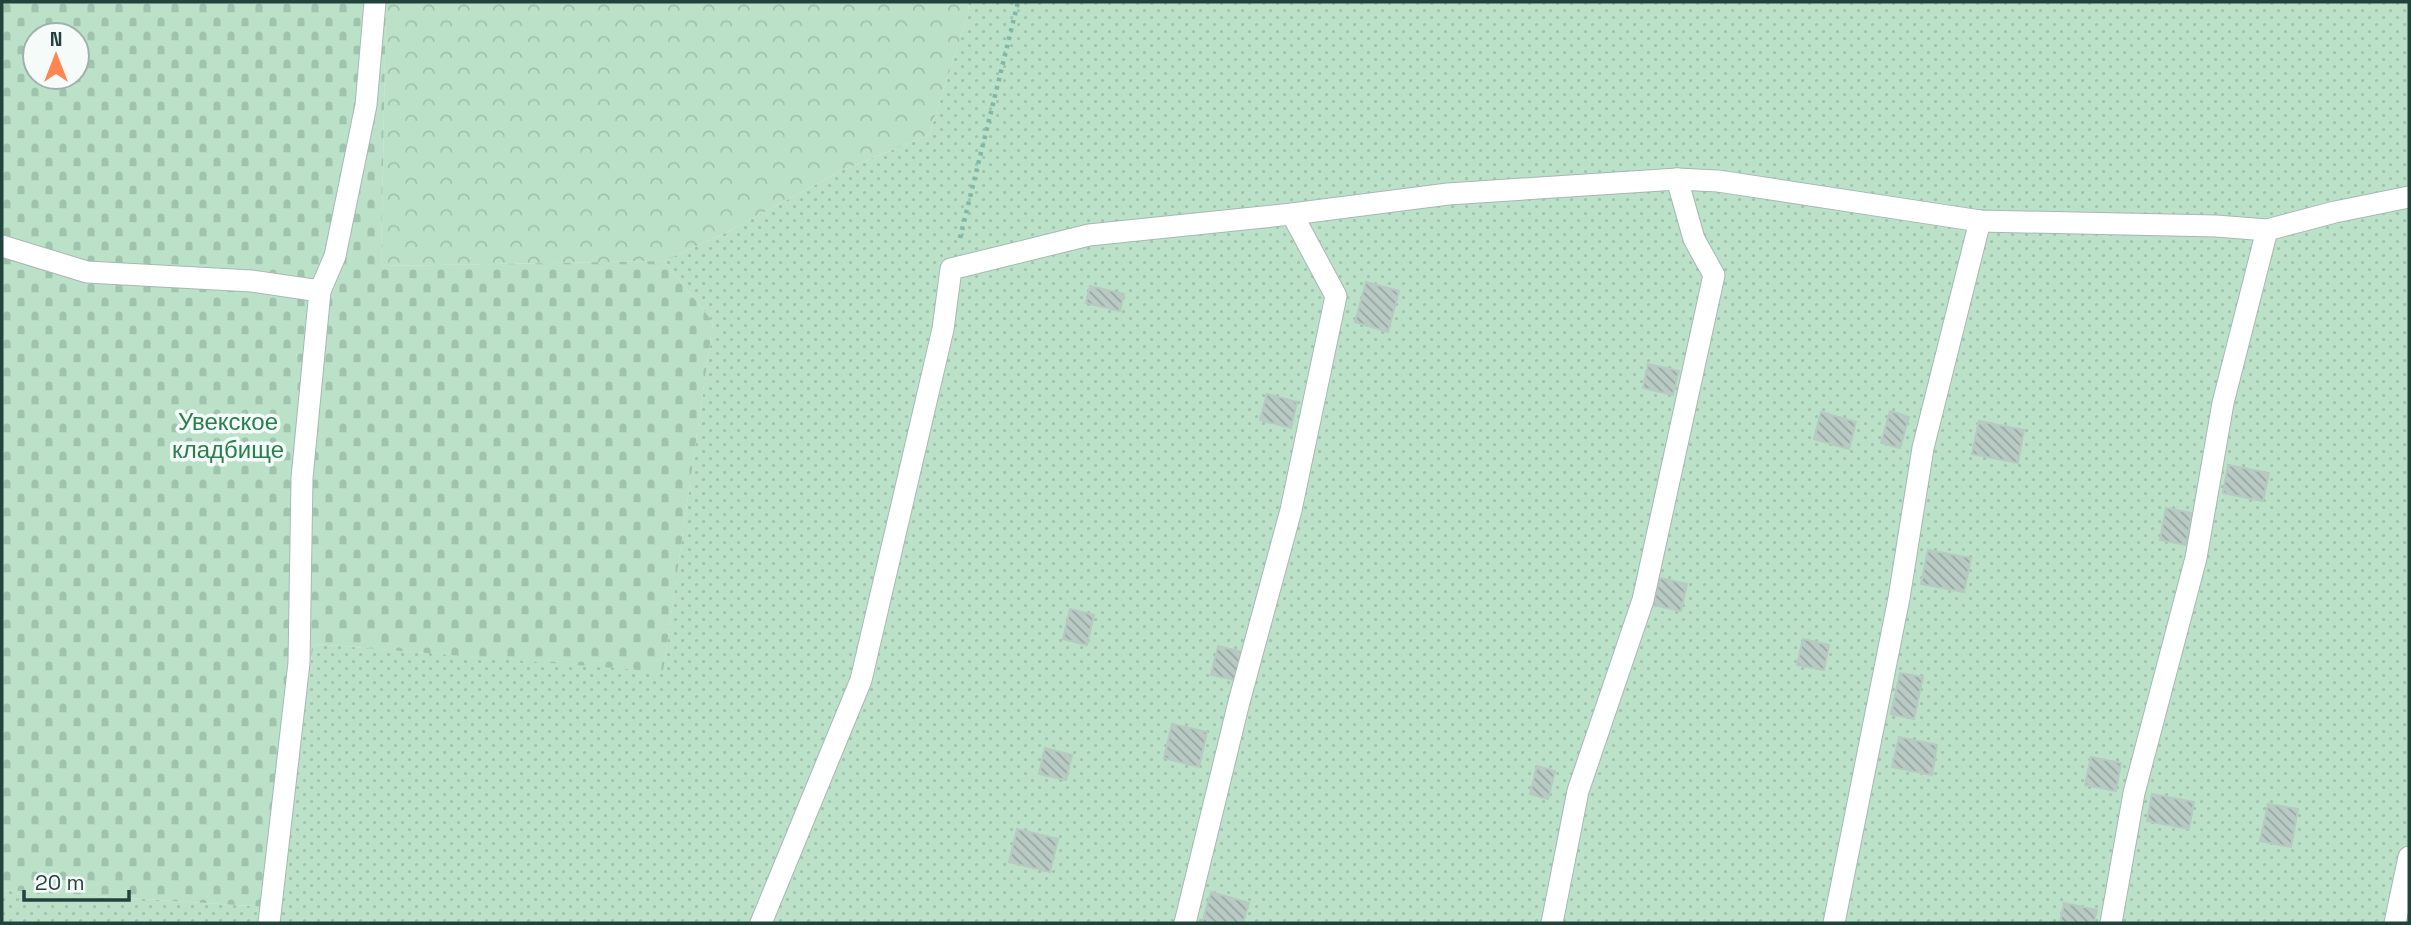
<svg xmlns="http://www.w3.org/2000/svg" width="2411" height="925" font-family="'Space Grotesk',sans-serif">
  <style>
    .grass { fill: url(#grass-dots) }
    .forest { fill: url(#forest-crowns) }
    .cemetery { fill: url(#cemetery-stones); fill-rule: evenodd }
    .building { fill: url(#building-back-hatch); stroke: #b6cac2; stroke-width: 2 }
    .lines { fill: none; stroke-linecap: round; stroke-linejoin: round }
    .minor-casing { stroke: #a6b8b3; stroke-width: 23 }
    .path { stroke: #81b6a8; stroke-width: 4.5; stroke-dasharray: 3.5 5; stroke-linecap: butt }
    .minor { stroke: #fff; stroke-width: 21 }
    .labels { text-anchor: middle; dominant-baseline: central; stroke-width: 7; stroke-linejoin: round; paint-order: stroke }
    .park-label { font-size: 24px; fill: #277f4d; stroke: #f5fbf8 }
  </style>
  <defs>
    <pattern id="grass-dots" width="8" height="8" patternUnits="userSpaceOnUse" patternTransform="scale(1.75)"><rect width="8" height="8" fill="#bbe2c8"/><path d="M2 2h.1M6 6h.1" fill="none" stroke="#a0c3ad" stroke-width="1.8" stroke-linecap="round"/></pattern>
    <pattern id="forest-crowns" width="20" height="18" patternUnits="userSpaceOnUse" patternTransform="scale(1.75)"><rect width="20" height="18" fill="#bbe2c8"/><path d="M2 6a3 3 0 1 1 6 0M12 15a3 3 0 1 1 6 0" fill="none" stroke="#a0c3ad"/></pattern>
    <pattern id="cemetery-stones" width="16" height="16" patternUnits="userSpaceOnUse" patternTransform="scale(1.75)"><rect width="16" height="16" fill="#bbe2c8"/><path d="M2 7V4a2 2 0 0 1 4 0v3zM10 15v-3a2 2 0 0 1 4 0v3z" fill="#a0c3ad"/></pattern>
    <pattern id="building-back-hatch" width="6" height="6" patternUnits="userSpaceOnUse" patternTransform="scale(1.75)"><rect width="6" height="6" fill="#b9cac4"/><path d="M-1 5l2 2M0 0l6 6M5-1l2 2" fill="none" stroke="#96a6a0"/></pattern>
  </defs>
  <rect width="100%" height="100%" fill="#e4efeb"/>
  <path class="grass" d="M968 2H2409V923H2V890L266 907 314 644 663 671 713 322 664 261 725 233 843 170 929 135 969 11Z"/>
  <path class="forest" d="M386 2H968L969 11 929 135 843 170 725 233 664 261 381 266Z"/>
  <path class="cemetery" d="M2 2H386L381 266 664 261 713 322 663 672 314 644 266 907 2 890ZM35 35H77V77H35Z"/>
  <g class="building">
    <path d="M1366 282 1399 291 1388 332 1355 322Z"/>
    <path d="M1090 286 1124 294 1120 311 1086 303Z"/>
    <path d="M1648 364 1679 371 1673 395 1643 388Z"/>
    <path d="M1267 394 1297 402 1291 428 1260 420Z"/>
    <path d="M1890 411 1909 417 1900 448 1881 443Z"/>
    <path d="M1821 412 1856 422 1849 449 1814 439Z"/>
    <path d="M1979 421 2024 430 2018 463 1972 454Z"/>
    <path d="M2228 465 2269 473 2263 501 2223 493Z"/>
    <path d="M2166 508 2192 513 2186 545 2160 540Z"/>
    <path d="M1928 550 1971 558 1964 592 1921 584Z"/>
    <path d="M1660 578 1687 584 1681 611 1653 605Z"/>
    <path d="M1070 609 1094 615 1087 645 1063 639Z"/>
    <path d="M1803 639 1829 645 1824 670 1797 665Z"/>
    <path d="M1218 646 1242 652 1235 680 1211 675Z"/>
    <path d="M1900 673 1923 677 1914 719 1891 714Z"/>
    <path d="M1172 724 1207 732 1199 767 1164 758Z"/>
    <path d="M1899 737 1937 745 1932 775 1892 767Z"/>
    <path d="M1045 748 1072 755 1066 780 1039 774Z"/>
    <path d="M2091 757 2121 763 2116 791 2085 785Z"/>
    <path d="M1537 766 1555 771 1548 799 1530 794Z"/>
    <path d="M2152 794 2194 802 2189 829 2147 821Z"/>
    <path d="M2268 804 2298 809 2291 847 2260 841Z"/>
    <path d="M1017 829 1058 839 1050 872 1009 862Z"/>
    <path d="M1211 892 1249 903 1243 923H1202Z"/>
    <path d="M2064 903 2097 910 2094 923H2060Z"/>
  </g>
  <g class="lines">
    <g class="minor-casing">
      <g id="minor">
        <path d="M2 246 87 272 252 281 320 291"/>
        <path d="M269 923 299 663 302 478 320 291 335 256 366 105 375 2"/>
        <path d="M761 923 861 680 943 329 951 269 1089 235 1292 214 1448 194 1677 179 1718 181 1980 221 2216 226 2267 230 2335 212 2409 197"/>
        <path d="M1185 923 1239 702 1291 510 1336 296 1292 214"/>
        <path d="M1552 923 1578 791 1643 600 1714 275 1694 239 1677 179"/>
        <path d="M1834 923 1899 598 1923 448 1980 221"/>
        <path d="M2111 923 2134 793 2196 558 2223 403 2267 230"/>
        <path d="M2395 923 2409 857"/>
      </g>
    </g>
    <path class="path" d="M960 238 1018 2"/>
    <use href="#minor" class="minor"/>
  </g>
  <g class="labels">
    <g class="park-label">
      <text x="228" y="421">Увекское<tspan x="228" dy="28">кладбище</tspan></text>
    </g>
  </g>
  <rect width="2411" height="925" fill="none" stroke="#21433c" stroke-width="7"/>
  <g transform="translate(56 56)"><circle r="33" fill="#f5fbf8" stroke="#a0b1ad" stroke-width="2"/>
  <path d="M0-5L12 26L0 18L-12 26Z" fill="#ff8652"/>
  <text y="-10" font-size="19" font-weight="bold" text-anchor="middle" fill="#21433c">N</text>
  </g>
  <path d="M24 890v10h105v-10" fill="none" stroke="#21433c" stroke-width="3.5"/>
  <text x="35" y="890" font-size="21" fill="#21433c" stroke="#f5fbf8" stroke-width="5" paint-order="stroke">20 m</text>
</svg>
